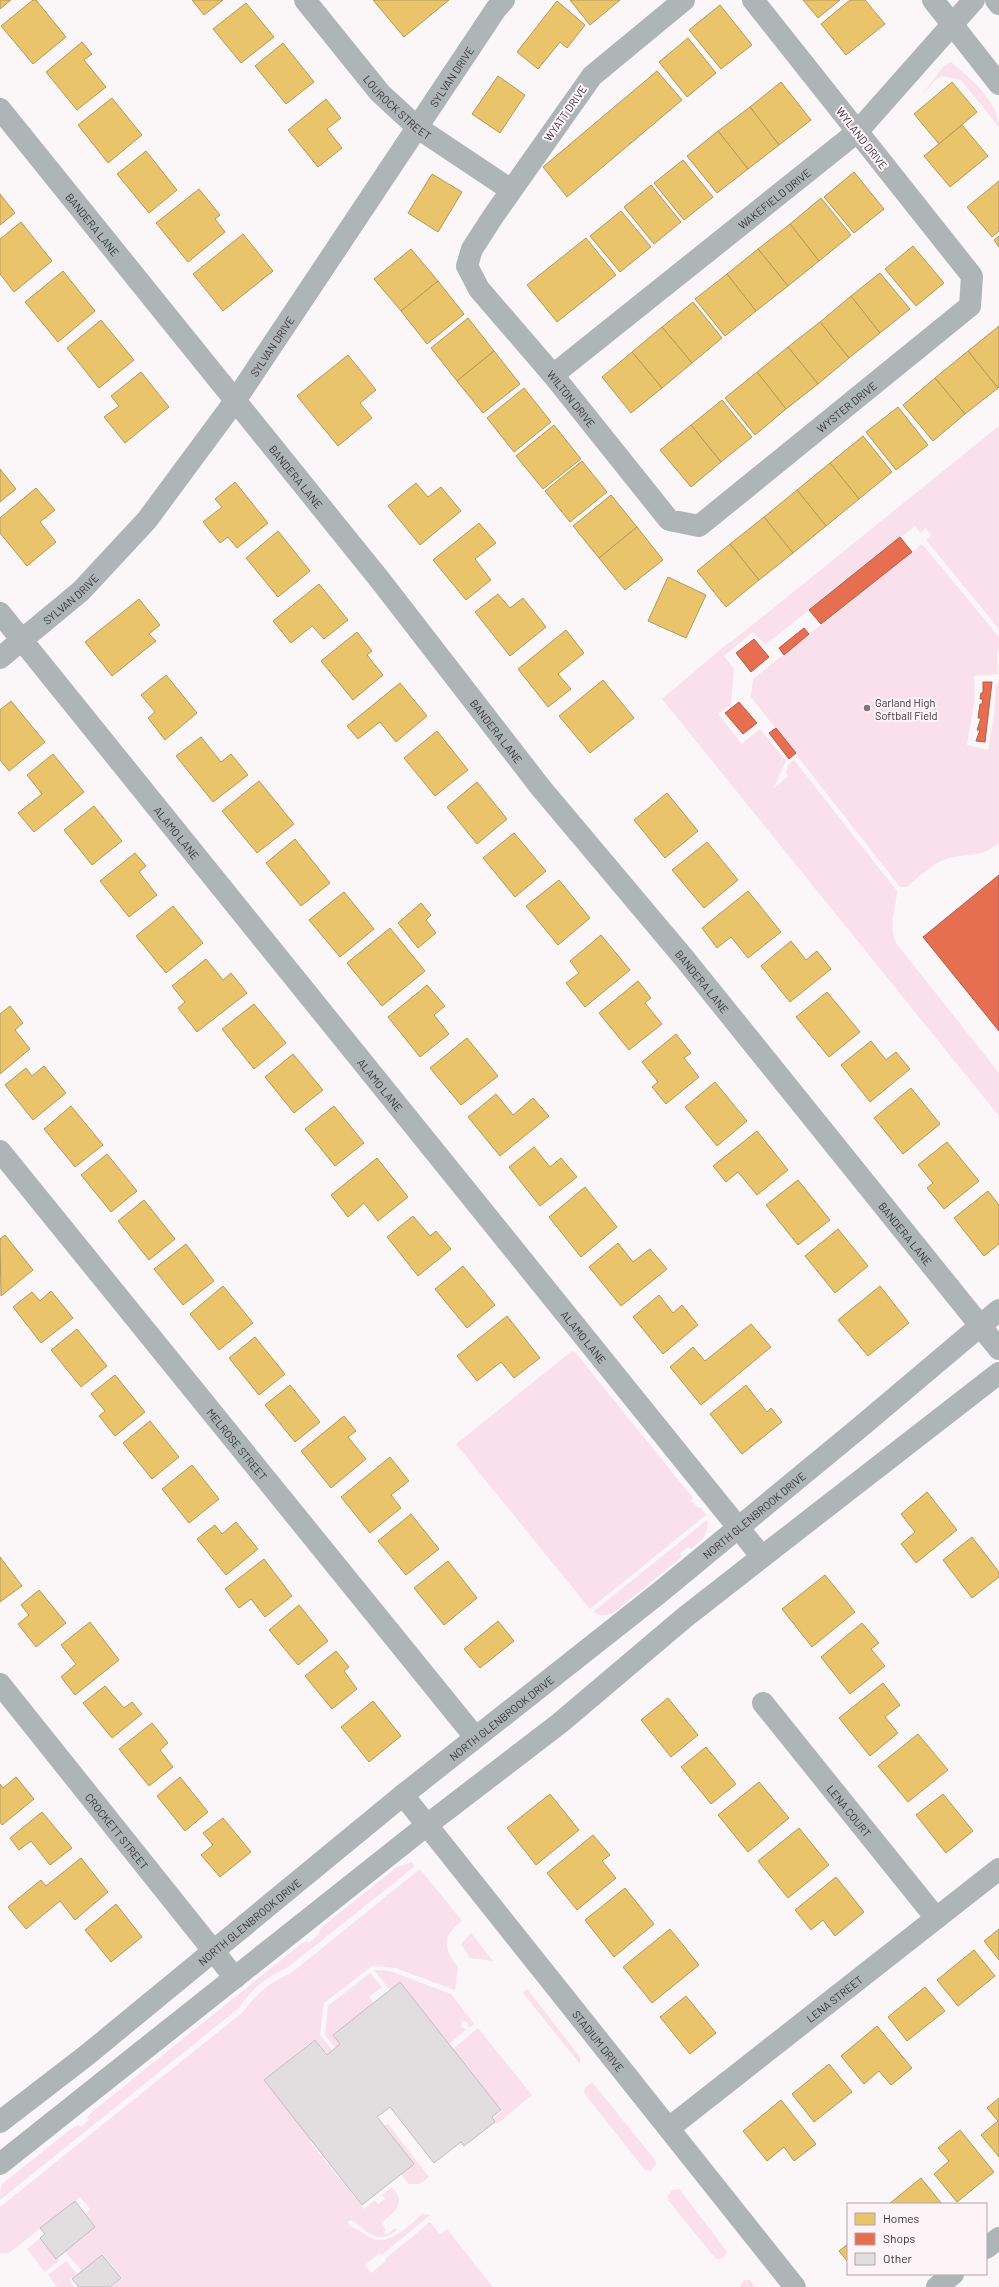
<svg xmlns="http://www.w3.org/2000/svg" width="999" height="2287" font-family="Barlow,sans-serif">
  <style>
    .green { fill: #fae0ea }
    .homes { fill: #e9c46a; stroke: #b4985a }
    .shops { fill: #e76f51; stroke: #b25d48 }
    .building { fill: #e2dddf; stroke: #c1bdbe }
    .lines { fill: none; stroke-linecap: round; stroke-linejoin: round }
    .minor { stroke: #aeb5b7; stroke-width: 22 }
    .tertiary { stroke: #aeb5b7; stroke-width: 22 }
    .secondary { stroke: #aeb5b6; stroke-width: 22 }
    .poi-dot { fill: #7c7779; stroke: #fef3f7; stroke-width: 1.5 }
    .labels { text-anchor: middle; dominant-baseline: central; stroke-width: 4; stroke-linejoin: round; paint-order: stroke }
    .street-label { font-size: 11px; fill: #383334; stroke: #fef3f7 }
    .poi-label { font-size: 11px; fill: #383334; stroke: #fef3f7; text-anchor: start }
  </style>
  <rect width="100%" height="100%" fill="#fbf6f8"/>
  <g class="green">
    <path d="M951 62C969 77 999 102 999 127L961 80 942 76 935 80 920 97 944 66Z"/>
    <path d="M999 426V629L926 540 931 535 926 528 920 533 915 526 765 645 753 632 724 656 734 669 731 704 718 714 742 744 760 729 786 761 773 789 788 776 786 773 788 765 794 760 897 891C896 909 888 924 896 943L999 1073V1116L662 699 727 644 735 639Z"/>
    <path d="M922 544 999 637V651L997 653 998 674 974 676 975 698 967 745 988 750 994 716 996 684 999 683V843C978 860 968 852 946 859 931 864 919 877 907 887H900L751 697 753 679Z"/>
    <path d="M572 1351 575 1352 693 1498 691 1500 698 1508 700 1507 706 1515 590 1609 456 1444Z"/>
    <path d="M707 1520C710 1534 701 1541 691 1549L688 1547 680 1553 682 1556 678 1560 613 1613 602 1616 593 1612Z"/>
    <path d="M412 1862 414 1867 287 1968C269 1975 249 1991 239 2008L0 2200 1 2185 68 2131 78 2125 81 2127 89 2120 87 2118 92 2112 301 1944 307 1941 309 1943 320 1933 319 1931 323 1926 397 1867Z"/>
    <path d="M420 1869 462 1921C442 1936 443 1948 458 1967L455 1990 395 1968 372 1966 324 2003 320 2035 333 2051 328 2055 315 2039 265 2079 314 2139 310 2142 364 2209 375 2200 378 2204 385 2199 382 2195 392 2187C407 2205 395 2211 381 2223L386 2230 384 2232 386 2235 395 2228 397 2230C377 2247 367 2230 351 2220L348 2222 350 2226C357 2228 364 2234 371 2238 390 2246 409 2226 422 2214L430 2215 382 2255 380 2253 365 2265 371 2273 386 2261 385 2259 430 2222 440 2234 447 2229 493 2287H111L122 2278 103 2254 82 2271 65 2252 95 2227 85 2214 90 2209 80 2197 9 2253H0V2207L243 2012C254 1996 272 1980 290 1974Z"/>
    <path d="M471 1933 493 1961 470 1958 461 1944Z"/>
    <path d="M374 1970 390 1971 451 1994 474 2024 469 2028 467 2022 462 2021 461 2026 466 2030 449 2044 400 1982 390 1990Z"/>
    <path d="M370 1973 382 1987 369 1997 374 2003 334 2034 341 2044 336 2049 325 2035 328 2006Z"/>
    <path d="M527 1989 580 2057V2064L523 1993Z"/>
    <path d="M478 2028 532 2095 497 2124 493 2119 502 2111 453 2049Z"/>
    <path d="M592 2082 655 2160 656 2164 651 2171 645 2170 584 2093 585 2088Z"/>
    <path d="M388 2124 429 2177 420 2184H409L401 2174 414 2164 384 2126Z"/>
    <path d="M679 2189 726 2250V2255L721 2259H717L711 2253 668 2200V2196L672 2190Z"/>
    <path d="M40 2238 59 2261 45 2272 27 2249Z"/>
    <path d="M66 2261 77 2274 70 2280 74 2287H57L48 2275Z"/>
    <path d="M744 2280H750L755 2287H740Z"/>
  </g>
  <g class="homes">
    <path d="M0 0H11L0 9Z"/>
    <path d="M33 0H36L66 37 33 64 1 26Z"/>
    <path d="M192 0H223L204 15Z"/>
    <path d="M373 0H449L404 37Z"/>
    <path d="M570 0H620L590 25Z"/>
    <path d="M803 0H840L818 18Z"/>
    <path d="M850 0H865L885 24 846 55 821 24Z"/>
    <path d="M557 1 585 25 567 48 560 42 538 69 517 52Z"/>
    <path d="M246 3 274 37 241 63 213 29Z"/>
    <path d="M720 5 752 45 721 69 689 30Z"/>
    <path d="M688 38 716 73 687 97 659 62Z"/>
    <path d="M82 42 92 54 84 60 106 87 77 110 46 72Z"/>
    <path d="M283 43 314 82 286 104 255 66Z"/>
    <path d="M657 71 682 100 567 197 543 167Z"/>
    <path d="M498 76 525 95 500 133 472 114Z"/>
    <path d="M781 82 811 120 779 145 750 107Z"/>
    <path d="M952 82 977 112 939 144 914 114Z"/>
    <path d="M112 98 142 135 108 163 78 125Z"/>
    <path d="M326 99 341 118 327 129 342 148 318 167 288 130Z"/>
    <path d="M750 107 779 145 748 169 718 131Z"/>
    <path d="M962 125 988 156 950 187 924 156Z"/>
    <path d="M718 131 748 169 717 193 687 156Z"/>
    <path d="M146 151 177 190 149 213 117 174Z"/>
    <path d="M683 160 713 197 684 220 654 183Z"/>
    <path d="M854 172 884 209 854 233 824 197Z"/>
    <path d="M432 174 462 192 438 232 408 213Z"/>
    <path d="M999 181V231L992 237 967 207Z"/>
    <path d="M651 185 681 222 654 244 624 207Z"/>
    <path d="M199 189 220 215 215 219 225 232 188 262 156 223Z"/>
    <path d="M0 194 15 213 0 225Z"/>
    <path d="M821 198 851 235 819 261 790 224Z"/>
    <path d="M621 211 651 247 620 272 590 236Z"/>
    <path d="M21 222 52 261 14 292 0 274V239Z"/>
    <path d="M790 224 819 261 788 286 758 249Z"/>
    <path d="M243 234 273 271 223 311 193 274Z"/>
    <path d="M999 236V247L994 240Z"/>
    <path d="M586 238 616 275 557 322 527 285Z"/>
    <path d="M913 246 944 283 916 306 885 269Z"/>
    <path d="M411 249 438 281 401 311 374 279Z"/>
    <path d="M758 249 788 286 756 311 727 274Z"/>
    <path d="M63 271 95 311 58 342 25 302Z"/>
    <path d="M880 273 910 309 880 333 851 296Z"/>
    <path d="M727 274 756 311 725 336 695 299Z"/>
    <path d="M438 281 464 314 427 344 401 311Z"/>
    <path d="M851 296 880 333 849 358 820 322Z"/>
    <path d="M693 302 722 338 692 363 662 327Z"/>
    <path d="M468 318 494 351 457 381 431 348Z"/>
    <path d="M101 320 134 360 99 388 67 348Z"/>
    <path d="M820 322 849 358 818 384 788 347Z"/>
    <path d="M999 326V387L998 388 968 351Z"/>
    <path d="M662 327 692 363 662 388 632 352Z"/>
    <path d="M788 347 818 384 786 409 757 372Z"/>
    <path d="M494 351 520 384 483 413 457 381Z"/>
    <path d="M968 351 998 388 965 414 935 378Z"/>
    <path d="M632 352 662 388 631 413 602 377Z"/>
    <path d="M348 355 376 390 360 403 372 418 338 446 297 396Z"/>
    <path d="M141 372 169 407 125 443 104 417 119 406 111 396Z"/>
    <path d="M757 372 786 409 755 435 725 398Z"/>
    <path d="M935 378 965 414 933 441 903 405Z"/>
    <path d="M524 388 551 422 514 452 487 418Z"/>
    <path d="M722 400 752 437 721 462 691 425Z"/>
    <path d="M898 407 928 445 896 470 866 432Z"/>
    <path d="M554 425 581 459 543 489 516 456Z"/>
    <path d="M691 425 721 462 691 487 660 450Z"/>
    <path d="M863 436 892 472 859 499 830 463Z"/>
    <path d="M582 461 607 492 570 522 545 491Z"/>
    <path d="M830 463 859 499 826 526 797 490Z"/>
    <path d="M0 469 16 489 0 502Z"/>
    <path d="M235 482 268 523 237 548 228 537 220 543 203 522 222 507 215 499Z"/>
    <path d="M416 483 428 497 441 487 461 511 420 545 388 506Z"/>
    <path d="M36 488 55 510 40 522 56 542 27 566 0 533V518Z"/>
    <path d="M797 490 826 526 793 553 764 517Z"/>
    <path d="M611 495 637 527 599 558 573 526Z"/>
    <path d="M764 517 793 553 759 580 730 544Z"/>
    <path d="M479 523 496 543 475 559 491 580 466 600 433 560Z"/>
    <path d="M637 527 663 560 625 590 599 558Z"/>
    <path d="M278 531 310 571 278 597 246 558Z"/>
    <path d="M730 544 759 580 726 607 697 571Z"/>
    <path d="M668 577 706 595 686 638 648 621Z"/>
    <path d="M319 584 348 620 324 639 312 626 291 643 273 621Z"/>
    <path d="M498 594 510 608 523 598 546 627 510 656 475 612Z"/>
    <path d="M139 599 160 625 149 634 156 641 112 676 85 642Z"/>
    <path d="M566 630 584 653 558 674 571 689 548 707 518 669Z"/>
    <path d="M357 632 372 651 367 655 383 675 353 700 321 661Z"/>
    <path d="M166 675 197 713 165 740 148 718 155 712 141 695Z"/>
    <path d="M603 680 634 718 590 753 559 716Z"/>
    <path d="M400 683 427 716 396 742 380 722 358 739 347 726Z"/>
    <path d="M11 701 45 742 9 771 0 760V710Z"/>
    <path d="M437 731 468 770 435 796 404 758Z"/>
    <path d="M201 737 221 762 231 754 248 775 213 802 176 756Z"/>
    <path d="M53 754 84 792 34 832 18 813 42 794 27 775Z"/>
    <path d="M259 781 294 824 257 853 222 811Z"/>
    <path d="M477 782 507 819 477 844 447 807Z"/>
    <path d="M667 793 698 831 665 858 634 820Z"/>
    <path d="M94 806 122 841 92 865 64 830Z"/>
    <path d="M514 833 546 871 515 897 483 858Z"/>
    <path d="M295 839 330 883 301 906 266 863Z"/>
    <path d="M707 842 738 880 704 908 672 870Z"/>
    <path d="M135 853 146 866 139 872 157 895 129 917 100 881Z"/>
    <path d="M559 880 590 918 558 945 526 906Z"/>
    <path d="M748 891 781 932 748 958 731 937 717 948 702 928Z"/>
    <path d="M344 892 374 929 340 957 309 920Z"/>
    <path d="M421 903 431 915 426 920 436 933 418 948 398 923Z"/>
    <path d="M173 906 203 943 166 973 136 936Z"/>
    <path d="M390 928 425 971 382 1006 347 963Z"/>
    <path d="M601 935 630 970 585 1007 566 983 579 973 570 961Z"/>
    <path d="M791 941 806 960 817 951 831 969 790 1002 761 966Z"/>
    <path d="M206 959 223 980 231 973 247 993 197 1032 178 1008 185 1002 172 986Z"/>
    <path d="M638 981 651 998 645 1003 662 1024 629 1050 599 1013Z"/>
    <path d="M427 985 445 1006 434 1015 449 1034 420 1057 388 1017Z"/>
    <path d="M827 992 860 1032 829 1057 796 1017Z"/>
    <path d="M254 1004 286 1043 254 1069 222 1029Z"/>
    <path d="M10 1006 23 1023 15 1030 30 1049 0 1074V1014Z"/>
    <path d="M676 1034 691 1053 684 1058 699 1077 666 1104 652 1087 658 1082 642 1062Z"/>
    <path d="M467 1038 498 1076 461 1105 430 1068Z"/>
    <path d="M871 1041 886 1060 896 1052 910 1069 870 1102 841 1065Z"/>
    <path d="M293 1054 323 1090 294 1113 265 1077Z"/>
    <path d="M44 1066 66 1093 33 1120 5 1085 26 1068 32 1076Z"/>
    <path d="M715 1082 747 1121 717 1146 685 1107Z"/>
    <path d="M911 1088 940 1124 903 1154 874 1118Z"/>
    <path d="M496 1094 513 1115 533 1098 549 1116 500 1156 468 1117Z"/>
    <path d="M71 1106 103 1145 75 1167 44 1129Z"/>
    <path d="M334 1106 364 1143 335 1166 305 1129Z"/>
    <path d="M757 1131 788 1170 757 1195 738 1172 726 1182 713 1166Z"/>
    <path d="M947 1142 979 1181 944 1209 927 1188 933 1183 918 1165Z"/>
    <path d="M534 1147 550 1167 561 1158 577 1177 540 1206 509 1167Z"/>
    <path d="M107 1154 137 1191 111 1212 81 1175Z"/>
    <path d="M377 1158 408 1197 378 1221 364 1203 348 1217 331 1195Z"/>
    <path d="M798 1180 830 1220 798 1245 766 1205Z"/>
    <path d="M585 1187 617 1227 581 1257 549 1217Z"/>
    <path d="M988 1191 999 1205V1244L984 1256 954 1218Z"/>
    <path d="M144 1200 175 1239 149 1260 118 1221Z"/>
    <path d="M413 1216 430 1236 436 1231 451 1249 418 1276 387 1237Z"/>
    <path d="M838 1229 868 1266 835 1293 805 1256Z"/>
    <path d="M5 1235 33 1270 1 1296 0 1239Z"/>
    <path d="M618 1243 633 1262 650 1249 667 1269 621 1306 589 1267Z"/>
    <path d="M186 1244 214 1281 183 1305 154 1269Z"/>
    <path d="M463 1266 495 1305 467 1328 435 1289Z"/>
    <path d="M223 1286 253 1323 219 1350 190 1314Z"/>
    <path d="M880 1286 909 1323 868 1356 838 1320Z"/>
    <path d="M51 1291 73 1318 41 1343 13 1307 32 1292 40 1301Z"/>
    <path d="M659 1295 673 1313 682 1305 698 1325 663 1354 633 1317Z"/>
    <path d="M507 1316 540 1358 514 1378 501 1362 477 1381 457 1356Z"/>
    <path d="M751 1324 771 1347 701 1405 670 1367 693 1347 705 1361Z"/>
    <path d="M77 1329 107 1366 81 1387 51 1350Z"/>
    <path d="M255 1337 285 1374 259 1395 229 1358Z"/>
    <path d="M115 1375 145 1412 115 1436 99 1416 105 1411 91 1394Z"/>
    <path d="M290 1385 320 1422 295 1442 265 1405Z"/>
    <path d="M746 1385 767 1412 771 1408 782 1422 742 1454 710 1414Z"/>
    <path d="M344 1416 356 1431 348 1437 366 1459 331 1488 301 1451Z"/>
    <path d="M150 1421 179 1457 152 1479 123 1443Z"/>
    <path d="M390 1457 409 1481 391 1495 401 1508 370 1533 341 1497Z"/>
    <path d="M192 1465 219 1499 189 1523 162 1489Z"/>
    <path d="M927 1492 957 1530 916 1563 901 1544 915 1532 901 1514Z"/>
    <path d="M411 1514 439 1549 406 1575 378 1541Z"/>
    <path d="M236 1522 258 1549 226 1575 197 1539 215 1525 222 1534Z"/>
    <path d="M972 1537 999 1572V1577L972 1598 943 1560Z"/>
    <path d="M0 1557 22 1586 0 1602Z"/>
    <path d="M264 1559 292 1596 265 1617 251 1599 239 1608 225 1589Z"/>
    <path d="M448 1561 477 1598 444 1625 414 1588Z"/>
    <path d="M825 1575 855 1612 812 1647 782 1609Z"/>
    <path d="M39 1590 66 1623 36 1647 18 1624 29 1615 21 1605Z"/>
    <path d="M299 1605 328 1641 298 1665 269 1630Z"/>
    <path d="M498 1621 514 1641 480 1668 464 1649Z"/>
    <path d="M90 1622 119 1660 75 1695 61 1677 76 1664 61 1645Z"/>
    <path d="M862 1623 879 1643 871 1649 885 1666 850 1694 821 1657Z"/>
    <path d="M336 1651 349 1667 344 1671 357 1689 332 1709 305 1676Z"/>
    <path d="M883 1683 900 1705 885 1717 898 1733 870 1756 839 1718Z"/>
    <path d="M105 1686 124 1708 132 1702 142 1714 112 1738 83 1703Z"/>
    <path d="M668 1698 698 1735 671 1757 641 1720Z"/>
    <path d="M373 1701 401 1736 369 1762 341 1727Z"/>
    <path d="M152 1723 168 1743 160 1750 173 1767 149 1786 119 1749Z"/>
    <path d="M918 1734 948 1770 908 1802 878 1766Z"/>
    <path d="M706 1747 736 1784 711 1804 681 1767Z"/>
    <path d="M16 1777 34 1799 2 1825 0 1822V1784L3 1788Z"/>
    <path d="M180 1777 208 1812 185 1831 157 1796Z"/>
    <path d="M759 1782 789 1818 748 1852 718 1815Z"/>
    <path d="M550 1794 579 1830 536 1865 507 1828Z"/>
    <path d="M943 1794 973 1831 946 1853 916 1815Z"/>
    <path d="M42 1812 72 1848 50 1865 31 1841 19 1850 10 1838Z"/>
    <path d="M223 1818 251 1852 220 1877 201 1855 213 1845 203 1833Z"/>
    <path d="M799 1828 829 1865 788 1898 758 1861Z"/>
    <path d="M593 1835 610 1855 602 1861 616 1878 577 1910 547 1873Z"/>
    <path d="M81 1858 108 1892 75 1920 60 1901 26 1929 8 1907 41 1880 46 1886Z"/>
    <path d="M836 1877 864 1912 835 1936 823 1920 811 1930 795 1910Z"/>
    <path d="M625 1888 654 1924 614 1957 585 1920Z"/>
    <path d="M116 1904 142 1937 111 1962 85 1930Z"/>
    <path d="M670 1929 699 1965 652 2003 623 1967Z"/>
    <path d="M999 1929V1960L984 1941Z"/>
    <path d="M974 1950 995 1976 958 2006 937 1980Z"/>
    <path d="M925 1987 945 2011 907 2041 888 2017Z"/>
    <path d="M686 1996 716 2033 690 2054 660 2017Z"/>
    <path d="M877 2026 912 2068 891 2085 879 2071 864 2084 841 2056Z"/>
    <path d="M829 2064 852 2092 814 2122 792 2094Z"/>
    <path d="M999 2098V2157L981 2135 998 2121 987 2108Z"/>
    <path d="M781 2100 816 2144 794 2161 784 2147 767 2161 743 2131Z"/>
    <path d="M960 2130 994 2172 957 2202 934 2174 949 2161 938 2148Z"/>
    <path d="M921 2178 942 2204H889Z"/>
    <path d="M848 2244V2262L839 2251Z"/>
  </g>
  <g class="shops">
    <path d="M900 537 912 552 821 624 809 610Z"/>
    <path d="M804 628 809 634 784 655 779 648Z"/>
    <path d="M754 639 769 657 751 672 736 653Z"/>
    <path d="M983 682H992L985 742 976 741 980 730H977L981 718H978L980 704H982L983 699H980L981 693H983Z"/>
    <path d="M739 702 757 723 743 734 725 713Z"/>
    <path d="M776 728 796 753 789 759 769 733Z"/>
    <path d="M999 875V1031L923 937Z"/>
  </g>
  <g class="building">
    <path d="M400 1982 501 2110 492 2117 495 2122 464 2146 461 2142 434 2163 390 2107 377 2117 414 2164 362 2205 264 2080 315 2040 327 2055 340 2044 333 2035Z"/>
    <path d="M75 2201 95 2227 56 2259 40 2238 45 2234 40 2228Z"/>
    <path d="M102 2255 121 2278 110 2287H79L72 2279Z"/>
  </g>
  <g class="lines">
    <g class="minor">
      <path id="s1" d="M305 0 380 93 418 128 511 190"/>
      <path id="s2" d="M684 0 592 76 494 215 472 249 467 266 479 289 553 375 669 520 699 526 970 306 972 276 753 0"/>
      <path id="s3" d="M0 109 380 580 541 788 684 958 999 1349"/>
      <path id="s4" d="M553 375 857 132 974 0"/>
      <path id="s5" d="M0 613 762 1557"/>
      <path id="s6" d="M0 1151 475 1737"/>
      <path id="s7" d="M0 1684 235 1978"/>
      <path id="s8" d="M763 1703 936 1918"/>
      <path id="s9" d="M669 2128 999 1869"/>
      <path d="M986 2248 999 2238"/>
      <path d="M937 2287 953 2274"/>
    </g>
    <g class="tertiary">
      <path id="s10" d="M0 658 81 591 147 520 235 401 496 9 504 0"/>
      <path id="s11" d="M403 1795 795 2287"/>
    </g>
    <g class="secondary">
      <path d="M933 0 999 84"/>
      <path d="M996 0 999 4"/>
      <path id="s12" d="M0 2122 87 2055 403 1795 659 1593 858 1429 999 1310"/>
      <path d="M0 2164 427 1825 560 1723 684 1618 762 1557 999 1373"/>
    </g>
  </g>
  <circle class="poi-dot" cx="867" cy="708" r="4"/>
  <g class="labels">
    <g class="street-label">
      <text stroke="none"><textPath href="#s10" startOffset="740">SYLVAN DRIVE</textPath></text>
      <text stroke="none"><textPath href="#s1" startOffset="142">LOUROCK STREET</textPath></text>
      <text transform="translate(565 113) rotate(-55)">WYATT DRIVE</text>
      <text transform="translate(862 138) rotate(52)">WYLAND DRIVE</text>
      <text stroke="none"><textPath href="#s4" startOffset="283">WAKEFIELD DRIVE</textPath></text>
      <text stroke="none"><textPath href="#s3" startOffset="148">BANDERA LANE</textPath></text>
      <text stroke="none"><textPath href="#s10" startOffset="416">SYLVAN DRIVE</textPath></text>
      <text stroke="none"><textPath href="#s2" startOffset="517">WILTON DRIVE</textPath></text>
      <text stroke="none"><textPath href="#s2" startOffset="893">WYSTER DRIVE</textPath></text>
      <text stroke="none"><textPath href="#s3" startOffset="472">BANDERA LANE</textPath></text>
      <text stroke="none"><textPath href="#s10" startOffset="92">SYLVAN DRIVE</textPath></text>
      <text stroke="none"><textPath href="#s3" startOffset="796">BANDERA LANE</textPath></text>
      <text stroke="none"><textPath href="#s5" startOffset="282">ALAMO LANE</textPath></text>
      <text stroke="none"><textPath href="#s3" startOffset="1120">BANDERA LANE</textPath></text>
      <text stroke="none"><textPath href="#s5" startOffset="606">ALAMO LANE</textPath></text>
      <text stroke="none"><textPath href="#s3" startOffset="1444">BANDERA LANE</textPath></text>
      <text stroke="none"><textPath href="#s5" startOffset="930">ALAMO LANE</textPath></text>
      <text stroke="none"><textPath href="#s6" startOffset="377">MELROSE STREET</textPath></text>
      <text stroke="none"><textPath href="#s12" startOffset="968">NORTH GLENBROOK DRIVE</textPath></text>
      <text stroke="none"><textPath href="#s12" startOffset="644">NORTH GLENBROOK DRIVE</textPath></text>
      <text stroke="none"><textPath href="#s8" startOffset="138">LENA COURT</textPath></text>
      <text stroke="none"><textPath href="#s7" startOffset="188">CROCKETT STREET</textPath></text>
      <text stroke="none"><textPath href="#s12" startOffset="320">NORTH GLENBROOK DRIVE</textPath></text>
      <text stroke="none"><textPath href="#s9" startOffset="210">LENA STREET</textPath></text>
      <text stroke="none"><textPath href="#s11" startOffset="314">STADIUM DRIVE</textPath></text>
    </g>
    <g class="poi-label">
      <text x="875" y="702">Garland High<tspan x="875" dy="13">Softball Field</tspan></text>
    </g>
  </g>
  <rect x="847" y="2203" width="140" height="72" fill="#fef3f7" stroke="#afa6a9"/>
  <rect x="855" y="2213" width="20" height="12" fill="#e9c46a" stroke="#afa6a9"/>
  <text x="883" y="2223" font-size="12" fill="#383334">Homes</text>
  <rect x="855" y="2233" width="20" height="12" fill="#e76f51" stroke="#afa6a9"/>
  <text x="883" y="2243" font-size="12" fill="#383334">Shops</text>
  <rect x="855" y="2253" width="20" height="12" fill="#e2dddf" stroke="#afa6a9"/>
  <text x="883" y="2263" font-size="12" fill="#383334">Other</text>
</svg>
